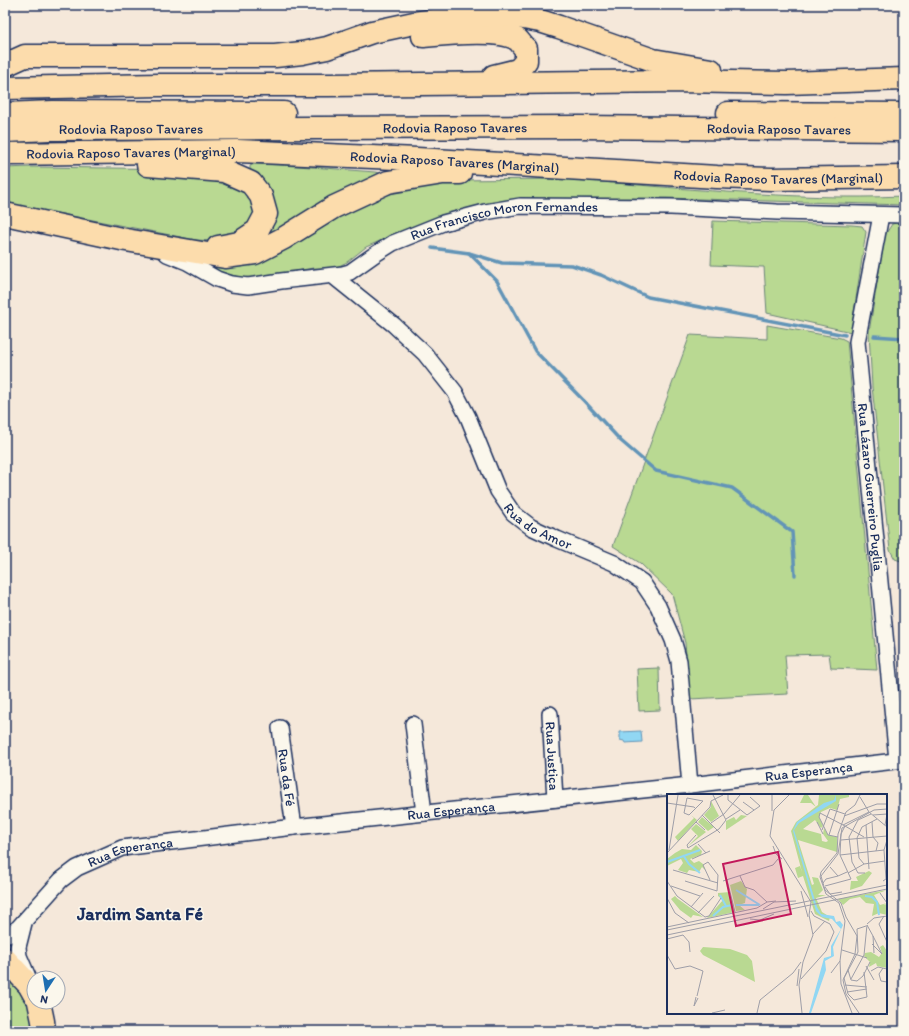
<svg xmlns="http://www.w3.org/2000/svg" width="909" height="1036" font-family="Itim,sans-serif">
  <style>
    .green { fill: #b9d992; stroke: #6a8478 }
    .water { fill: #91d7f3; stroke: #6294b7 }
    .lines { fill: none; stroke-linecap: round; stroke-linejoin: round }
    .stream { stroke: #6294b7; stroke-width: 3.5 }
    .minor-casing { stroke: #1b2f5e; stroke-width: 18 }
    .highway-casing { stroke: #1b2f5e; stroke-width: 25 }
    .minor { stroke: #fbf7ec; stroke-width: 15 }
    .highway { stroke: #fcdcac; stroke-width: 22 }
    .labels { text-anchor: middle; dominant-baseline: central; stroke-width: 3; stroke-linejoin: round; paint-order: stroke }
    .street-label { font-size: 14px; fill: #1b2f5e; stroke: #fbf7ec }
    .district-label { font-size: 18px; font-weight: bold; fill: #1b2f5e; stroke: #fbf7ec }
    .inset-river { fill: none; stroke: #91d7f3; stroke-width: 2 }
    .inset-road { fill: none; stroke: #9e9ea8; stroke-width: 1 }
    .view { fill: #c2185b; fill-opacity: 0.15; stroke: #c2185b; stroke-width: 2 }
    .inset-edge { fill: none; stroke: #1b2f5e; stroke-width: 2 }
  </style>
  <rect width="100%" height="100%" fill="#f5e8da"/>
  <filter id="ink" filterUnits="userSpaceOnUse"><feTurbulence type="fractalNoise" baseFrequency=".025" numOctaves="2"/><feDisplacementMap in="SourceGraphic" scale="8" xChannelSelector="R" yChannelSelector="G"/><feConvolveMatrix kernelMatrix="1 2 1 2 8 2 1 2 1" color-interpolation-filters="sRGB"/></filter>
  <g filter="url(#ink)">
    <g class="green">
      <path d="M254 164C295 165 335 169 375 172L380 173 381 176 299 223 251 242 260 178 250 169V166Z"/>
      <path d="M31 167 189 169 246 189 256 201V214L248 227 216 241 196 240 5 203V168Z"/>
      <path d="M562 179C675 187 790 201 904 196V205L667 198 525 199 442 216 396 234 366 247 347 262 333 269 313 268 281 274 248 278 225 274 206 265 366 202 406 189 454 180Z"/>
      <path d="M713 221 852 225 862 226 866 232 851 332 767 313 764 267 711 265Z"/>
      <path d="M904 221V562L895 559 890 550 872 387 869 332 885 235 892 224Z"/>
      <path d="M767 325 841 338 847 341 877 670 831 668 829 654 785 655 788 694 690 699 685 643 672 594 640 563 613 546 690 335 767 339Z"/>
      <path d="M659 668 660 710 639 711 637 669Z"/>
      <path d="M5 968 31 997 37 1031H5Z"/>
    </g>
    <path class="water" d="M641 731 642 742 625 743 624 741 620 740V732Z"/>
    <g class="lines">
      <g class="stream">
        <path d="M432 248 469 253 502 263 572 265 601 275 648 297 845 335"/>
        <path d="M469 253 497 281 535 351 584 401 621 441 656 471 732 488 792 532 795 575"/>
        <path d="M874 336 904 338"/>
      </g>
      <g class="minor-casing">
        <g id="minor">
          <path id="s1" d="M881 215 857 342 897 760"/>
          <path id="s2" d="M167 254 187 262 217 279 232 284 248 286 281 281 343 274 350 272 374 255 393 243 443 223 485 212 520 206 671 207 777 212 904 215"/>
          <path id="s3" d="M333 276 394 325 425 354 455 392 468 417 498 491 513 513 531 527 557 539 614 563 642 582 658 606 673 640 679 661 690 785"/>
          <path id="s4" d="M550 714 555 799"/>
          <path d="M413 724 424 813"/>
          <path id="s5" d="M280 728 294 827"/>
          <path d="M24 923 18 947 19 956 28 977"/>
          <path id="s6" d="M5 935H8L18 928 61 880 77 868 122 848 294 827 690 785 904 760"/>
        </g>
      </g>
      <g class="highway-casing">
        <g id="highway">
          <path d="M423 36C444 34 501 28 518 40 521 43 523 47 526 49V61L518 70 494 76"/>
          <path d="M5 65 25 56H275L302 53 327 48 372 32 414 23 469 15 512 16 540 21 559 27 653 60 711 70"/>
          <path d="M5 88 159 85H329L681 81 787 83 904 79"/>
          <path d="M728 113 904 114"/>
          <path d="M5 114 53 112 284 113"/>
          <path id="s7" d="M5 131 50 129 580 127 904 130"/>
          <path id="s8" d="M5 154 238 151 417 159 717 177 771 179 904 177"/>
          <path d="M148 165 224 171 251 183 261 196 266 214 257 231 239 243 218 247"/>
          <path d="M5 214 126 240 225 257 255 253 284 238 334 207 388 182 443 173H460"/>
          <path d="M5 959 29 985 34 994"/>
          <path d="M39 1002 43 1021 44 1031"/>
        </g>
      </g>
      <use href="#minor" class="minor"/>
      <use href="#highway" class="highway"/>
    </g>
  </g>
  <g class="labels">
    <g class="street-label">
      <text stroke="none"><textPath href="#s7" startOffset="450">Rodovia Raposo Tavares</textPath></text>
      <text stroke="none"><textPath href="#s7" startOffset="126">Rodovia Raposo Tavares</textPath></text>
      <text stroke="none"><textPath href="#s7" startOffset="774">Rodovia Raposo Tavares</textPath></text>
      <text stroke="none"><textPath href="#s8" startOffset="126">Rodovia Raposo Tavares (Marginal)</textPath></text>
      <text stroke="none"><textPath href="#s8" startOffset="450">Rodovia Raposo Tavares (Marginal)</textPath></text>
      <text stroke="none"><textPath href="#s8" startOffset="774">Rodovia Raposo Tavares (Marginal)</textPath></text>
      <text stroke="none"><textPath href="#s2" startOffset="358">Rua Francisco Moron Fernandes</textPath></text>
      <text stroke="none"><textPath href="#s1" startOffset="275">Rua Lázaro Guerreiro Puglia</textPath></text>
      <text stroke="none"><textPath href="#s3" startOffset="332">Rua do Amor</textPath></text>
      <text stroke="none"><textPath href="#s4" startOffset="42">Rua Justiça</textPath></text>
      <text stroke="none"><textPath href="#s6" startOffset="840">Rua Esperança</textPath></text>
      <text stroke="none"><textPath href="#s5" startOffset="50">Rua da Fé</textPath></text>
      <text stroke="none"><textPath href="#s6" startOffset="480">Rua Esperança</textPath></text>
      <text stroke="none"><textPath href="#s6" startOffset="156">Rua Esperança</textPath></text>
    </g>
    <g class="district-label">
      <text x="140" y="914">Jardim Santa Fé</text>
    </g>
  </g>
  <g transform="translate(667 794)">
    <rect width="220" height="220" fill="#f5e8da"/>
    <path d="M137 1H141L149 13 144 9H133ZM152 1H182V3L173 5 170 16 163 14 154 18 152 23 156 32 154 34 148 26 136 35 154 40 155 47 159 48 161 47 156 40 157 34 161 41 170 43V58L131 46 145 91 147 90 145 83 151 84 156 96 151 101H159L149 104 155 118 163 123 162 127 148 120 136 82 131 84 128 74 133 72 135 78 124 37 129 28 151 11ZM44 7 52 22 44 28 37 21 44 13ZM24 21 30 26 11 47 8 43 27 24ZM74 21 80 22 59 36V27L67 23 69 26ZM35 23 47 33 41 37 31 28ZM29 30 39 38 20 53 31 42 24 35ZM29 51 35 57 34 61 23 65 27 69 32 67 36 70 38 76 35 73 32 78 22 76 20 79 11 76 16 69 14 65 0 72V65L8 59 15 55 24 56ZM202 77 205 79 195 92 183 96 184 87H191L189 83ZM74 87 80 95 78 109 72 111 78 116 69 117 63 91ZM220 96 207 101 213 111 220 109 216 111 220 110V121L212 119 205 122 207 110 199 109 193 103 183 105 176 111 171 105ZM63 98 68 118 40 124 56 106 51 102V99ZM8 102 11 105 36 123 26 121 24 124 13 116 4 105ZM216 151 220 157V174L210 172 209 169 202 173 203 168 197 162 198 159 204 158 212 163 215 159 213 153ZM36 153 63 155 80 161 85 167 88 188 36 161 33 157Z" fill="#b9d992"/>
    <path d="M169 1V7L132 29 127 36 150 113 154 120 167 122 169 128 173 127 176 131 166 153 167 162 158 167 159 176 144 219H142L157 164 164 162V152L174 135 165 125 155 123 149 117 126 37 130 28 157 9 167 6Z" fill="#91d7f3"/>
    <path class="inset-river" d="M16 61 22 70 33 79M0 68 33 56M69 96 93 111M53 101 59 112M198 102 205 103 210 108 212 121M69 111H92M46 122 56 113 65 111"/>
    <path class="inset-road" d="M61 1V6L70 13M122 1 107 16 103 42 144 108 142 121 146 141 136 168 132 191 135 219M193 3 202 18 220 33M20 4 36 7 22 21 17 19ZM76 8 87 16M0 9 27 13 29 15M70 13 80 21 93 12 83 3M105 17V1M35 21 53 39M206 21 220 20 218 31M177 22 210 10H220M59 25 73 16M29 28 38 36M150 28 156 40M205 28 206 43 211 49 209 57M44 29 57 20 73 1M176 31 202 18M199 31 202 75M178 32 197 43M155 36 163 15 178 20M29 41 20 51 21 54 52 35 59 26 46 1M162 41 172 10M171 43 161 41 152 23 153 19 178 32 174 40 173 61M174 46 220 42M31 50 39 59M106 52 109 60 115 65M2 56 11 1M0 59 43 13 44 7 56 1M173 61 217 56M25 65 43 57M197 70 192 64 190 44 195 33 210 25M163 73 171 82 180 78M6 76 51 89M181 79 197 70 218 67M198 79H191L185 68 182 43 191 26 204 20M73 82 78 93 87 96 100 108M60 86 68 118M0 87 10 102 38 123 42 122 54 104M18 87 50 97 51 81 41 68 36 71 43 86M56 87 106 71 111 65M216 87 219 85 217 56 220 46M156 89 159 85 171 82M4 92 33 102M158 92 184 85 173 61M158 93 163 100 175 98M134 97 141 123M213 99 220 109M0 104 8 119 22 129M24 113 36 99M96 115 107 108 129 107M31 119 47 102M217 122 212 130 220 148M83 125 93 126 107 120M200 130 207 124 220 122M200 131 206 142 207 159M0 133 90 114 100 108 109 107M0 136 220 91M146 140 158 127M0 141 220 95M0 145 16 141 22 148 23 158M205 150 215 160 206 142M175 156 200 164M0 161 8 175 23 172 36 177 30 202M199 172 207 186M216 174 212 180 214 187 220 188M181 176 184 186 190 187 196 182 203 168M204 177 211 173 220 175M197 178 200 203 187 206 181 200 177 184 191 158 190 135 199 132M164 179 173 167M134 185 159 157 167 138 163 130 147 122 144 117M184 185 197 161 200 131M178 191 200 193M130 192 132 175M180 198 200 195M29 203 27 212 31 204M45 219 58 216M90 219 93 206 126 179 134 168M185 219 174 190 173 167 178 127 172 109 159 100 153 83 154 78 170 59 171 40 179 18 188 11 193 1M192 219 179 200 176 186 188 160 190 142 179 123 174 109 158 96 154 82 171 60 175 34 207 16 220 15"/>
    <path class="view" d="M111 58 124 120 69 132 56 70Z"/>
    <rect width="220" height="220" class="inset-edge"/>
  </g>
  <rect width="909" height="1036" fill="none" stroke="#fbf7ec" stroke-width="20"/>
  <rect x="10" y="10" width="889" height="1016" fill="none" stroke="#1b2f5e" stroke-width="1.5" filter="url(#ink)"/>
  <g transform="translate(46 990) rotate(192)"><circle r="19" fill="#fbf7ec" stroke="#a1a7b3"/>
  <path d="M0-3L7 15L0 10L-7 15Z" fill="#1f6fb2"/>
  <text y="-6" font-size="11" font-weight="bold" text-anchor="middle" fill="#1b2f5e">N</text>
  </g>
</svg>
